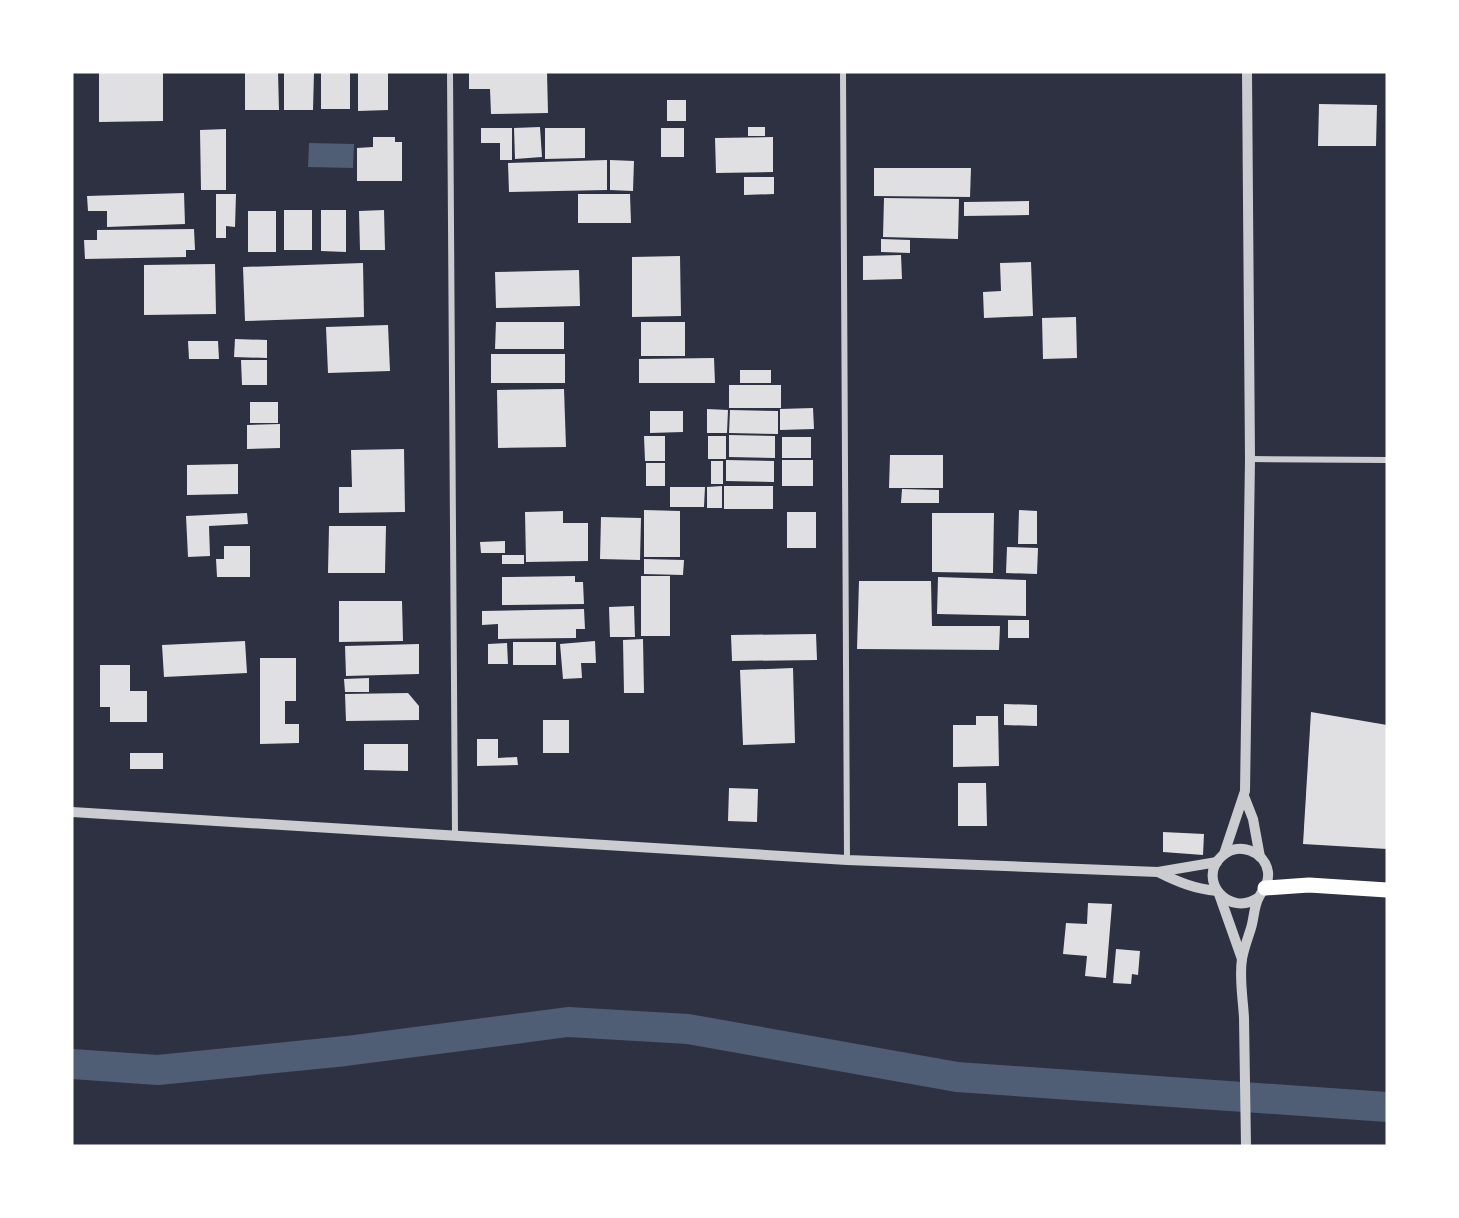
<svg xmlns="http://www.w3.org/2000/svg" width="1459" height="1218" font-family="Raleway,sans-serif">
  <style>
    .water { fill: #4f5d75 }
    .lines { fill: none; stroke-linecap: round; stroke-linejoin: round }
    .canal { stroke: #4f5d75; stroke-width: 30 }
    .building { fill: #e0e0e3 }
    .minor { stroke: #caccd0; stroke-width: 6 }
    .tertiary { stroke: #caccd0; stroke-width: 10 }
    .primary { stroke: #fff; stroke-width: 15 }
  </style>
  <rect width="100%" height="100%" fill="#2d3142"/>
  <path class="water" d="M309 143 354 144 353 168 308 167Z"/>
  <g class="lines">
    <path class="canal" d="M72 1064 158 1070 346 1051 568 1022 688 1029 957 1077 1387 1107"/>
  </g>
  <g class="building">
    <path d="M99 72H163V121L99 122Z"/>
    <path d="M245 72H278L279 110H245Z"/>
    <rect x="321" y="72" width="29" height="37"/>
    <path d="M358 72H388V110L358 111Z"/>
    <path d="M469 72H547L548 113 491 114 490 89H469Z"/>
    <path d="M284 73H314L313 110H284Z"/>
    <rect x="667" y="100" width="19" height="21"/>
    <path d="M1319 104 1377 105 1376 146H1318Z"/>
    <path d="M540 127 542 157 515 159 514 128Z"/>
    <rect x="748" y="127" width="17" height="9"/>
    <path d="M481 128H512V160H500V143H481Z"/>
    <path d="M545 128H585V158L545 159Z"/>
    <rect x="661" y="128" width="23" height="29"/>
    <path d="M226 129V190H201L200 130Z"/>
    <path d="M373 137H395V142H402V181H357V148L373 147Z"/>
    <path d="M773 137V172L716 173 715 138Z"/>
    <path d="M607 160V190L509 192 508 163Z"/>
    <path d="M610 160 634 161 633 191 610 190Z"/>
    <path d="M874 168H971L970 197 874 196Z"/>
    <path d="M744 177H774V194L744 195Z"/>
    <path d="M184 193 185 224 107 227V211H88L87 196Z"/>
    <path d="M216 194H236L235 227 226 226V238H216Z"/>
    <path d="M578 194H630L631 223H578Z"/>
    <path d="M884 198 959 199 958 239 883 237Z"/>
    <path d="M1029 201V215L964 216V202Z"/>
    <rect x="284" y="210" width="28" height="40"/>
    <path d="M321 210H346V252L321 251Z"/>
    <path d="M384 210 385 250H360L359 211Z"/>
    <rect x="248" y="211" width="28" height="41"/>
    <path d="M194 229 195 250H186V257L85 259 84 240H97V230Z"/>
    <path d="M881 239 910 240V253L881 252Z"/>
    <path d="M901 255 902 279 863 280V256Z"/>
    <path d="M680 256 681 316 632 317V257Z"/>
    <path d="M1031 262 1033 316 984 318 983 292 1001 291 1000 263Z"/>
    <path d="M363 263 364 317 245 321 243 267Z"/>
    <path d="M215 264 216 314 144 315V265Z"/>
    <path d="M579 270 580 306 496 308 495 272Z"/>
    <path d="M1076 317 1077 358 1043 359 1042 318Z"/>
    <path d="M496 322H564V349H495Z"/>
    <rect x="641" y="322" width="44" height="34"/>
    <path d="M388 325 390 371 328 373 326 327Z"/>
    <path d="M235 339 267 340V358L234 357Z"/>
    <path d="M188 341H218L219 359H189Z"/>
    <rect x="491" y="354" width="74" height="29"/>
    <path d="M714 358 715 383H639V359Z"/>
    <path d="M241 360H267V385H242Z"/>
    <rect x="740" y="370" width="31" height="13"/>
    <rect x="729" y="385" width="52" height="23"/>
    <path d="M564 389 566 447 498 448 497 390Z"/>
    <rect x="250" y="402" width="28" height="21"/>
    <path d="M813 408 814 429 780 430V409Z"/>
    <path d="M707 409 728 410 727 433H707Z"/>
    <path d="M730 410 778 411V434L729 433Z"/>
    <path d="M650 411H683V432L650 433Z"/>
    <path d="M280 424V448L247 449V425Z"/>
    <path d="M729 435 775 436V458L729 457Z"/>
    <path d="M644 436H665V461H645Z"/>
    <rect x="708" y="436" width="18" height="23"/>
    <rect x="782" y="437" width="29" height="21"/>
    <path d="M404 449 405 512 339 513V487H352L351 450Z"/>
    <path d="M890 455H943V488H889Z"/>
    <path d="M726 460 774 461V482L726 481Z"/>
    <rect x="782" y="460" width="31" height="26"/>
    <rect x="711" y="461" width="12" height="23"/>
    <rect x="646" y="463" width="19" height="23"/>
    <path d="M238 464V494L187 495V465Z"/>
    <path d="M722 486V508H707V487Z"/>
    <rect x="724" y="486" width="49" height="23"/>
    <path d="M670 487H705L704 507H670Z"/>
    <path d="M902 489 939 490V503H901Z"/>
    <path d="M644 510 680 511V557H644Z"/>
    <path d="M1019 510 1037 511V544H1018Z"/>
    <path d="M563 511V523H588V561L526 562 525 512Z"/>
    <rect x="787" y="512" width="29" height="36"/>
    <path d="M247 513 248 524 209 526 210 556 188 557 186 516Z"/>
    <path d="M932 513H994L993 573 932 572Z"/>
    <path d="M601 517 641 518 640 560 600 559Z"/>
    <path d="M329 526H386L385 573H328Z"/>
    <path d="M505 541V553H481L480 542Z"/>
    <path d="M224 546H250V577H217L216 559H224Z"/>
    <path d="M1007 547 1038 548 1037 574 1006 573Z"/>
    <rect x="502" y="555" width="22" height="9"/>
    <path d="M644 559 684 560 683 575 644 574Z"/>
    <path d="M575 576V582H583L584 604 502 605V577Z"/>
    <rect x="641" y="576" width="29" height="60"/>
    <path d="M938 577 1026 580V616L937 614Z"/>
    <path d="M859 581H931L932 626H1000L999 650 857 649Z"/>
    <path d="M339 601H402L403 641 339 642Z"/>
    <path d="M634 606 635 637H610L609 607Z"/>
    <path d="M584 609 585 629H576V638L498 639V624L482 625V611Z"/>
    <rect x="1008" y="620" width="21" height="18"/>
    <path d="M816 634 817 660 732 661 731 635Z"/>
    <path d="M643 639 644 693H624L623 640Z"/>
    <path d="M245 641 247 673 164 677 162 645Z"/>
    <path d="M595 641 596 663H581L582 678 563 679 560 644Z"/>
    <rect x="513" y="642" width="43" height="23"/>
    <path d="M507 643 508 664H488V644Z"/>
    <path d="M419 644V674L346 676 345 646Z"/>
    <path d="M260 658H296V701H285V724H299V743L260 744Z"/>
    <path d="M100 665H130V691H147V722H110V707H100Z"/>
    <path d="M793 668 795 743 743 745 740 670Z"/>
    <path d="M369 678V692H345L344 679Z"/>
    <path d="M408 693 419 706V720L346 721 345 694Z"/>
    <path d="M1004 704 1037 705V726L1004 725Z"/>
    <path d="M1311 712 1387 725V849L1303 844Z"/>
    <path d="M976 716H998L999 766 953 767V725H976Z"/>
    <rect x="543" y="720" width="26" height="33"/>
    <path d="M477 739H498V758L517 757 518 765 477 766Z"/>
    <path d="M364 744H408V771L364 770Z"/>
    <rect x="130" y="753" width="33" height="16"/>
    <path d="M958 783H986L987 826H958Z"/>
    <path d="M729 788 758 789 757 822 728 821Z"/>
    <path d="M1163 832 1204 834 1203 855 1163 852Z"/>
    <path d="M1088 903 1112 904 1106 978 1085 976 1087 956 1063 954 1066 923 1087 924Z"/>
    <path d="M1116 949 1140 951 1138 975 1132 974 1131 984 1113 983Z"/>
  </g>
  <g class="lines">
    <g class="minor">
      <path d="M450 72 455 835"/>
      <path d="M843 72 847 860"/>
      <path d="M1250 459 1387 460"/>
    </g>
    <g class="tertiary">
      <path d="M1244 796 1253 819 1260 857"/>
      <path d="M72 812 847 860 1158 872 1217 862"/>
      <path d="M1224 854 1245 791 1250 459 1247 72"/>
      <path d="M1158 872C1178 882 1195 889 1217 891"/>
      <path d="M1219 894 1242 959"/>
      <path d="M1246 1146C1245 1103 1245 1061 1244 1018 1243 999 1239 977 1242 959 1244 948 1248 938 1251 928 1254 919 1254 905 1259 897 1264 888 1269 883 1268 872 1265 851 1238 841 1222 856 1196 879 1229 919 1259 897"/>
    </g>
    <path class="primary" d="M1265 888 1309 885 1387 890"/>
  </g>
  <rect width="1459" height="1218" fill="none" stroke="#ffffff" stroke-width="147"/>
</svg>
